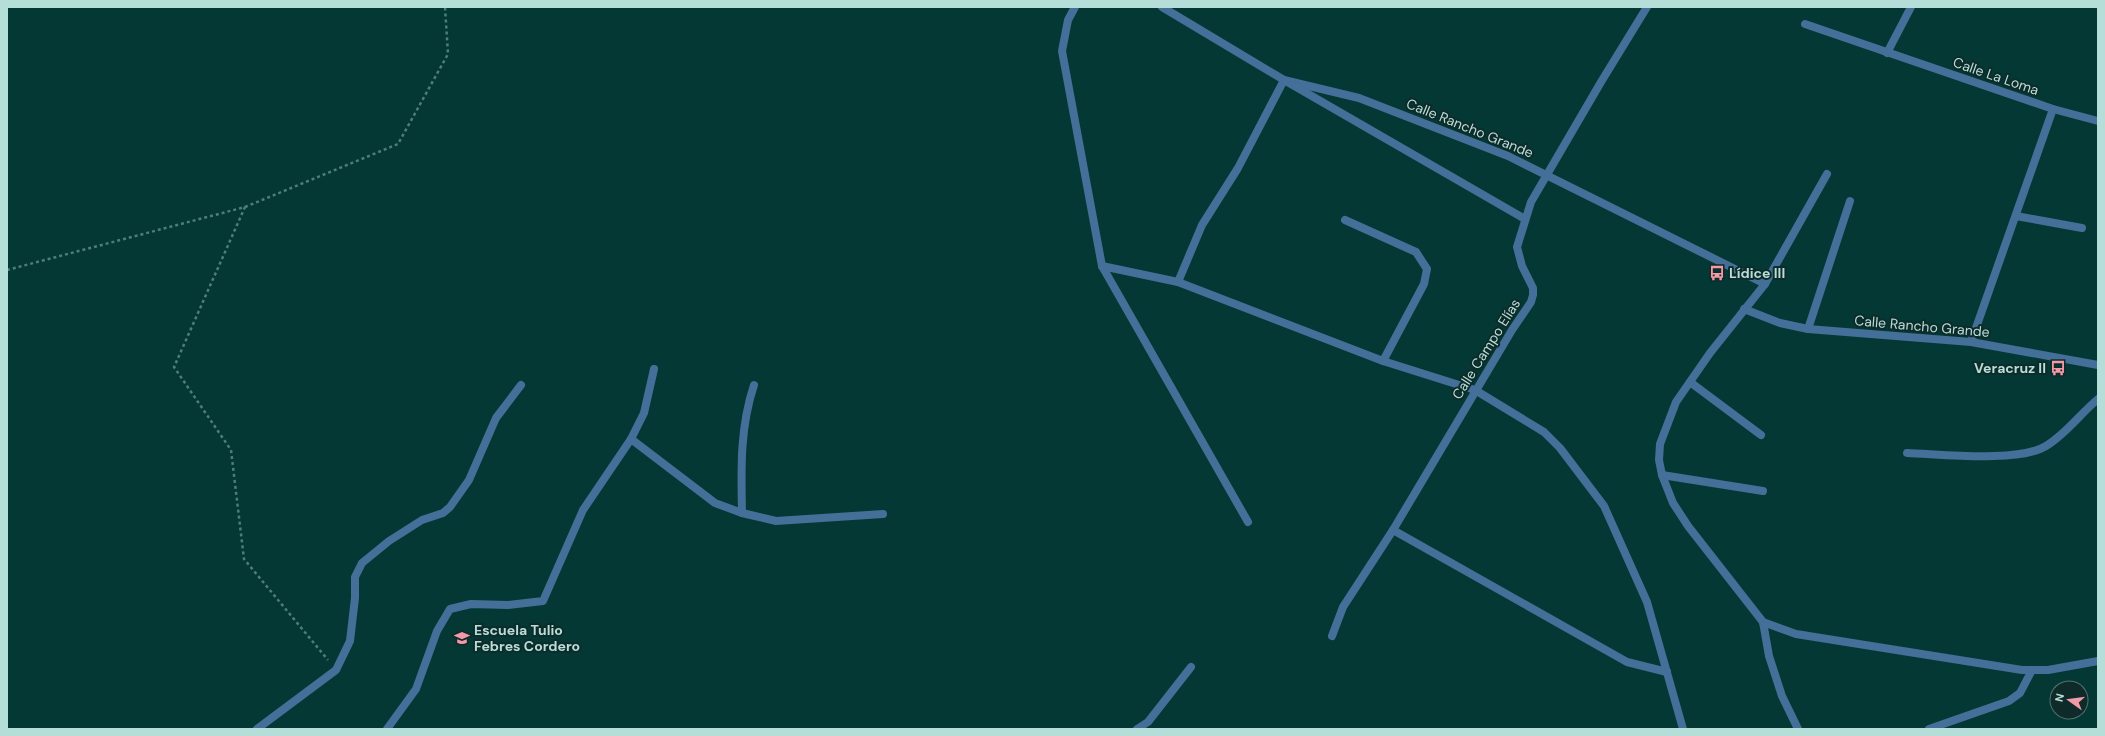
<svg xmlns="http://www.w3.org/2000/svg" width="2105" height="736" font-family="'DM Sans',sans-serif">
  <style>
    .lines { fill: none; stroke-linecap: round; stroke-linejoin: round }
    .path { stroke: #4e7e7a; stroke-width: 2.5; stroke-dasharray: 3 3; stroke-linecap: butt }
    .minor { stroke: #446f99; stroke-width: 8 }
    .labels { text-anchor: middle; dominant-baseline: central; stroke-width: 4; stroke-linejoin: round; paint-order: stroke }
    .street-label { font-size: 14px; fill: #b5ded9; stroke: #0f2b29 }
    .poi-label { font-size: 14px; font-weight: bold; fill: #b5ded9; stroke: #0f2b29; text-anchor: start }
  </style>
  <rect width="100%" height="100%" fill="#033835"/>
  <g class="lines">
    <g class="path">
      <path d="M245 207 398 144 448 54 445 7"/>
      <path d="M7 270 245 207 174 367 231 450 244 559 328 660"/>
    </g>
    <g class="minor">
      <path d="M1075 7 1068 20 1062 51 1102 266 1248 522"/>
      <path d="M1162 7 1284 80 1359 98 1508 156 1765 284"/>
      <path d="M1805 24 2053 109 2098 121"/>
      <path d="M1887 53 1911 7"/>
      <path d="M2016 216 2082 228"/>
      <path d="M1345 220 1416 252 1427 269 1424 284 1383 361"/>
      <path d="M1102 266 1178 282 1383 361 1475 390 1544 432 1560 448 1604 506 1647 602 1683 729"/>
      <path d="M1178 282 1202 225 1238 168 1284 80 1525 219"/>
      <path d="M1744 309 1780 323 1808 329 1971 342 2098 365"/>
      <path d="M1808 329 1850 201"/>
      <path d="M1971 342 2053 109"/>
      <path d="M1690 382 1761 435"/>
      <path d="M631 439 715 503 742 513 776 521 883 514"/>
      <path d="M1907 453C1941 454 2018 463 2046 446 2066 434 2080 414 2098 399"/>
      <path d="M1662 475 1763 491"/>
      <path d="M742 513C741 468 740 427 754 385"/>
      <path d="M1393 530 1627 662 1667 672"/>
      <path d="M1763 622 1796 634 2022 670H2048L2098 661"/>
      <path d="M1332 636 1343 607 1393 530 1512 330 1531 302 1533 295V288L1522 266 1517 247 1531 202 1601 82 1647 7"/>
      <path d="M257 729 336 670 350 641 355 598V577L362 563 389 541 422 520 443 513 450 507 469 480 496 418 521 385"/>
      <path d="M387 729 416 689 437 631 450 609 471 604 508 605 543 601 583 510 631 439 644 413 654 369"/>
      <path d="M1137 729 1148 722 1191 667"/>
      <path d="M1798 729 1782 696 1769 656 1763 622 1688 526 1673 503 1662 475 1659 460 1660 444 1676 402 1710 353 1765 284 1827 174"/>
      <path d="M1929 729 2009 701 2020 693 2032 670"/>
    </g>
  </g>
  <defs>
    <g id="bus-bare" transform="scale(1.2)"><path d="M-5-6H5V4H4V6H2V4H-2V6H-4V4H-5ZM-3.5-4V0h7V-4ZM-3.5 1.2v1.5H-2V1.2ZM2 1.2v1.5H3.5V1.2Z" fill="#f39aa9" stroke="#0f2b29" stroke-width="2.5" paint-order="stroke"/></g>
    <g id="school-bare" transform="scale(1.2)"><path d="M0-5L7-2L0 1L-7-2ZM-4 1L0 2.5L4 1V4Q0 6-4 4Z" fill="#f39aa9" stroke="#0f2b29" stroke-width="2.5" paint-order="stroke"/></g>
  </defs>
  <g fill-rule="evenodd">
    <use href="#bus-bare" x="1717" y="273"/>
    <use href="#bus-bare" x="2058" y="368"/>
    <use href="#school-bare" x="462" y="638"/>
  </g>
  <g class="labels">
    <g class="street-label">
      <text transform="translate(1996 76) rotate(19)">Calle La Loma</text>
      <text transform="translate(1470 128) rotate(22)">Calle Rancho Grande</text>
      <text transform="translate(1922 326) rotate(5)">Calle Rancho Grande</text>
      <text transform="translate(1486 349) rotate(-58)">Calle Campo Elías</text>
    </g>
    <g class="poi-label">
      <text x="1729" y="273">Lídice III</text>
      <text x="2046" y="368" text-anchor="end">Veracruz II</text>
      <text x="474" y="630">Escuela Tulio<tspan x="474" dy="16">Febres Cordero</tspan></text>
    </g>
  </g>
  <rect width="2105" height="736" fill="none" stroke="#b5ded9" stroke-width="16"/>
  <g transform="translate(2069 700) rotate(284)"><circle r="19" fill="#0f2b29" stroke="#51736f"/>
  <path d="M0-3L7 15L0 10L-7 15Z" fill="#f39aa9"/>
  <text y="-6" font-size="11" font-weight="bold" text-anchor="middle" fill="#b5ded9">N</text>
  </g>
</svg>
